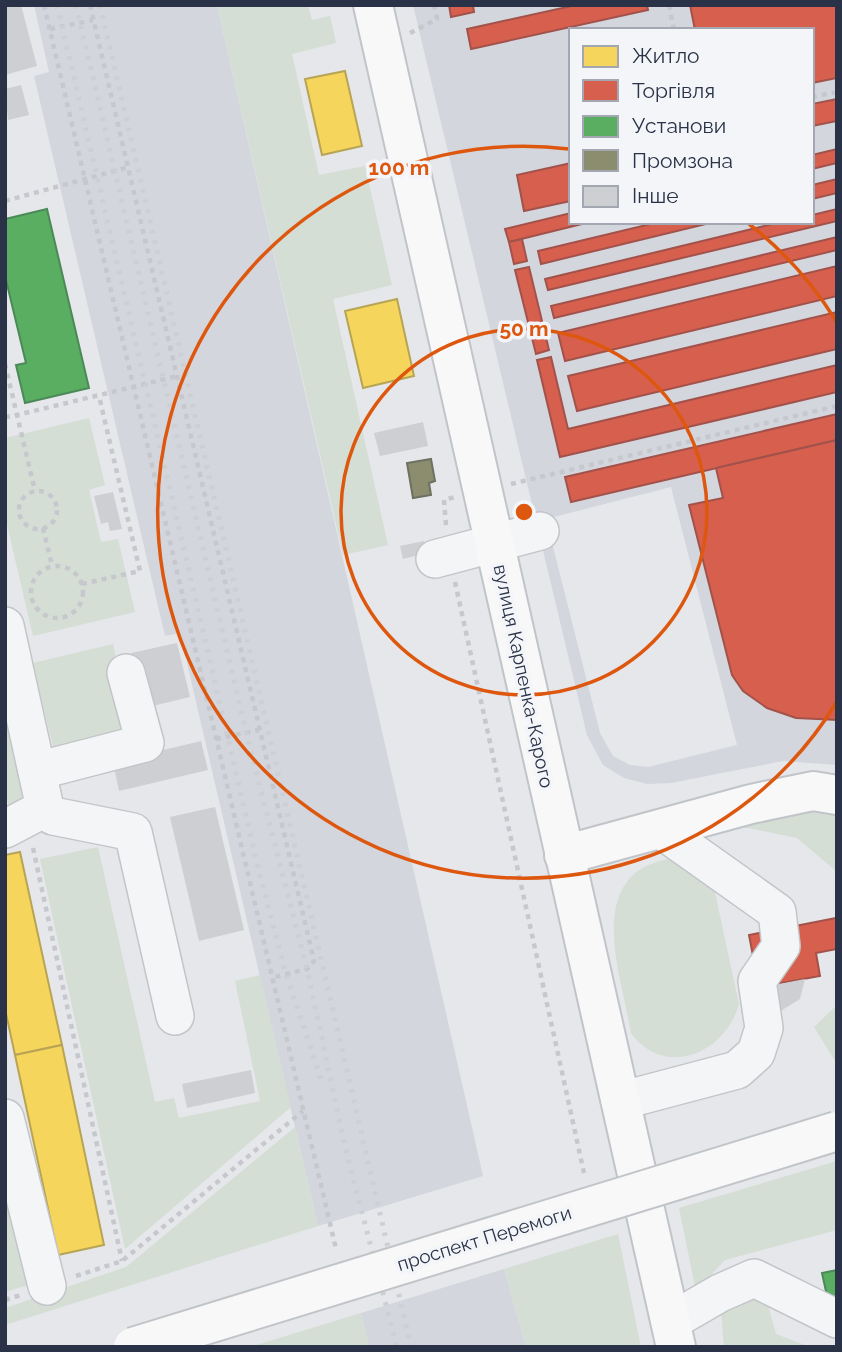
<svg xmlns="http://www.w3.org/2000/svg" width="842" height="1352" font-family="Raleway,sans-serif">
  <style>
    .built { fill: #d3d6dd; fill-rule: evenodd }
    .green { fill: #d4ded5 }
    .homes { fill: #f6d55c; stroke: #b8a455; stroke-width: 2 }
    .shops { fill: #d6604d; stroke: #a2524b; stroke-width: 2 }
    .public { fill: #5aae61; stroke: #4b8959; stroke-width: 2 }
    .industry { fill: #8c8c6e; stroke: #6e7162; stroke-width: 2 }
    .building { fill: #cecfd3 }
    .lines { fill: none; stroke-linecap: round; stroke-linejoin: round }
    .minor-casing { stroke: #c3c5c8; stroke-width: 40 }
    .major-casing { stroke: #c1c4c8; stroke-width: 42 }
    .path { stroke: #c6c8cd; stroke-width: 4.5; stroke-dasharray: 5 5; stroke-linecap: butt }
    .minor { stroke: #f4f5f7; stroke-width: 37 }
    .major { stroke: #f8f8f8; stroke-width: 38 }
    .rail { stroke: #cdcfd2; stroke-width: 5; stroke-dasharray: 3.5 7; stroke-linecap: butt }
    .major-bridge-casing { stroke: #c1c4c8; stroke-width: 42; stroke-linecap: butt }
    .major-bridge { stroke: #f8f8f8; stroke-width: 38 }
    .ring { fill: none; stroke: #de570f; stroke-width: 3.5 }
    .labels { text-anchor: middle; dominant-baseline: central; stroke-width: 7; stroke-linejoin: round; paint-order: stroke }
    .street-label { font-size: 19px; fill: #293246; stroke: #f3f5f9 }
    .centre { fill: #de570f; stroke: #f3f5f9; stroke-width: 3.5 }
    .ring-label { font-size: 21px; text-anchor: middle; font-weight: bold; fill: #de570f; stroke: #f3f5f9; stroke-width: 7; stroke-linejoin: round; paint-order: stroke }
  </style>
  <rect width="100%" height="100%" fill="#e5e7ea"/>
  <g class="built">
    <path d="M34 5H217L483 1176 318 1226 180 633 165 636 34 76 49 72Z"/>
    <path d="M413 5H837V765L783 761 671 783 647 784 624 778 603 765 587 735ZM571 30H812V222H571ZM671 487 737 745 648 767 630 765 613 756 600 733 546 519Z"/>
    <path d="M504 1269 526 1347H369L361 1313Z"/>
  </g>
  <g class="green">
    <path d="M217 5H308L312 20 330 16 336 43 292 54 319 175 365 166 392 285 333 299 388 545 343 555Z"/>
    <path d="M89 418 105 485 89 490 101 542 118 539 135 612 33 636 5 516V438Z"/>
    <path d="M113 644 136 740 56 759 33 663Z"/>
    <path d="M5 690 29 797 11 815 5 789Z"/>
    <path d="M783 809 837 815V872L797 838 748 828 709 825Z"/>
    <path d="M98 847 155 1102 174 1098 179 1118 260 1101 235 981 260 975 291 1107 125 1249 40 859Z"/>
    <path d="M668 859 686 863 714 888 739 1004C725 1054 664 1079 631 1033 621 974 583 875 668 859Z"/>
    <path d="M837 1005V1064L814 1027Z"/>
    <path d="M295 1127 318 1226 5 1325V1308L126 1267Z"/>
    <path d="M5 1150 38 1282 5 1292Z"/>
    <path d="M837 1161V1230L725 1260 696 1291 679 1208Z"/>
    <path d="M618 1234 641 1347H526L504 1269Z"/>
    <path d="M732 1297 766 1298 776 1334 810 1347H724L721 1311Z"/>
    <path d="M361 1313 369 1347H250Z"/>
  </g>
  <g class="homes">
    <path d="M345 71 362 146 322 155 305 79Z"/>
    <path d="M397 299 414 376 363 388 345 311Z"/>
    <path d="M20 852 62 1045 15 1055 5 1009V855Z"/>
    <path d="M62 1045 104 1245 58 1255 15 1055Z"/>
  </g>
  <g class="shops">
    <path d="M449 5H473L474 12 451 17Z"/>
    <path d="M576 5H647L648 10 471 49 467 29Z"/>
    <path d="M690 5H837V78L812 83V30H695Z"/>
    <path d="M837 99V121L812 126V104Z"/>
    <path d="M837 149V163L812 169V155Z"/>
    <path d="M571 163V201L524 211 517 175Z"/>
    <path d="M837 179V193L812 199V185Z"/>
    <path d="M837 209V221L548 290 545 279 781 222H812V215Z"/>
    <path d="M571 213V222H590L509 242 505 229Z"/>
    <path d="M659 222H714L541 264 538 251Z"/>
    <path d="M837 237V250L554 318 551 306Z"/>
    <path d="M522 239 527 261 514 264 509 242Z"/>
    <path d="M837 266V296L565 361 558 333Z"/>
    <path d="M529 267 549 350 536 354 515 270Z"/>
    <path d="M837 312V349L577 411 568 376Z"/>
    <path d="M551 357 568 429 837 365V392L560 457 537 360Z"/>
    <path d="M837 414V440L571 502 565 477Z"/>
    <path d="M837 440V720L796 718 767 708 743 691 732 675 689 505 723 498 716 468Z"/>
    <path d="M836 918 837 949 816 953 820 976 759 987 749 935Z"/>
  </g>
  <g class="public">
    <path d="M47 209 89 388 25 403 16 365 26 363 5 276V219Z"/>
    <path d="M837 1270V1342L822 1273Z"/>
  </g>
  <path class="industry" d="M431 459 435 481 429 483 431 495 413 498 407 463Z"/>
  <g class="building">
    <path d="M5 5H21L37 66 5 75Z"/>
    <path d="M21 85 29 115 8 120 5 89Z"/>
    <path d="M423 422 428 446 380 456 374 433Z"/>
    <path d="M113 492 122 529 110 531 108 522 101 524 94 496Z"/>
    <path d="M424 541 427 553 403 559 400 546Z"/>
    <path d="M177 643 190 697 144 708 131 653Z"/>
    <path d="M201 741 208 770 119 791 113 762Z"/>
    <path d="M215 807 244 930 199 941 170 817Z"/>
    <path d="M805 979 800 999 779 1012 774 985Z"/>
    <path d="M251 1070 255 1093 187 1108 182 1084Z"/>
  </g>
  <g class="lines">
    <g class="minor-casing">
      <g id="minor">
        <path d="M435 559 540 531"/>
        <path d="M5 626 45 808 5 829"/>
        <path d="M37 771 145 743 126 673"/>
        <path d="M45 808 53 816 133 832 175 1016"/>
        <path d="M620 1101 737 1070 756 1053 764 1028 757 981 781 946 777 912 660 829"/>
        <path d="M5 1118 47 1286"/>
        <path d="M670 1322 720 1293 754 1278 837 1319"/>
      </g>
    </g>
    <g class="major-casing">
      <g id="major">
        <path d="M373 5 676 1347"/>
        <path d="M564 855 751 804 813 791 837 795"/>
      </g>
    </g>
    <g class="path">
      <path d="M44 5 336 1249"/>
      <path d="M90 5 314 961 307 969 271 978"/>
      <path d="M669 5 674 30"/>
      <path d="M50 29 93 20"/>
      <path d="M410 33 437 19 434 5"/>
      <path d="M812 97 837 92"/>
      <path d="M5 201 129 167"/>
      <path d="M5 364 17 415 178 376"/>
      <path d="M5 417 17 415 35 491"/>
      <path d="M511 484 837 406"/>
      <circle cx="38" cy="510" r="19"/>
      <path d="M446 525 444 500 455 497"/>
      <path d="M43 528 52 566"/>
      <circle cx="57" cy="592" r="26"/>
      <path d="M455 582 584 1173"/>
      <path d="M82 584 140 571 99 396"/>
      <path d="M216 739 259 730"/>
      <path d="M33 848 122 1261"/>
      <path d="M76 1276 122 1261 303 1111"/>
      <path d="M5 1300 21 1295"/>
    </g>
    <use href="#minor" class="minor"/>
    <use href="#major" class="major"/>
    <g class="rail">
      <path d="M57 5 258 867 286 974 323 1085"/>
      <path d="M76 5 246 732 307 969 347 1155 397 1347"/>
      <path d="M100 5 411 1347"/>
    </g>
    <g class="major-bridge-casing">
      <path id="major-bridge" d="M133 1347 837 1131"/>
    </g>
    <use href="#major-bridge" class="major-bridge"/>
  </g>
  <g class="ring">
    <circle cx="524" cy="512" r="183"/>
    <path d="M836 703A366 366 0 1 1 569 149M749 224A366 366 0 0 1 836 321"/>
  </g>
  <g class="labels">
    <g class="street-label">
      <text transform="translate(524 676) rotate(78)">вулиця Карпенка-Карого</text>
      <text transform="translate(484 1238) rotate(-17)">проспект Перемоги</text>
    </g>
  </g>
  <circle cx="524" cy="512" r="10" class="centre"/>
  <g class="ring-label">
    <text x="399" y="175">100 m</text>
    <text x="524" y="336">50 m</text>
  </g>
  <rect width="842" height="1352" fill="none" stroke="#293246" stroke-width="14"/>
  <rect x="569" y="28" width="245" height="196" fill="#f3f5f9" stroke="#a2a7b1" stroke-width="2"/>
  <rect x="583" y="46" width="35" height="21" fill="#f6d55c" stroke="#a2a7b1" stroke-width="2"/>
  <text x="632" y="63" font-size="21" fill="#293246">Житло</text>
  <rect x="583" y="80" width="35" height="21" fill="#d6604d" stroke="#a2a7b1" stroke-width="2"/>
  <text x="632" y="98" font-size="21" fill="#293246">Торгівля</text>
  <rect x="583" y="116" width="35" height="21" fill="#5aae61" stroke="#a2a7b1" stroke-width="2"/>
  <text x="632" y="133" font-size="21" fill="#293246">Установи</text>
  <rect x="583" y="150" width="35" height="21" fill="#8c8c6e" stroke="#a2a7b1" stroke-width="2"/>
  <text x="632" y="168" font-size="21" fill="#293246">Промзона</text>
  <rect x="583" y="186" width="35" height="21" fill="#cecfd3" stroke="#a2a7b1" stroke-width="2"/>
  <text x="632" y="203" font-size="21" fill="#293246">Інше</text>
</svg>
